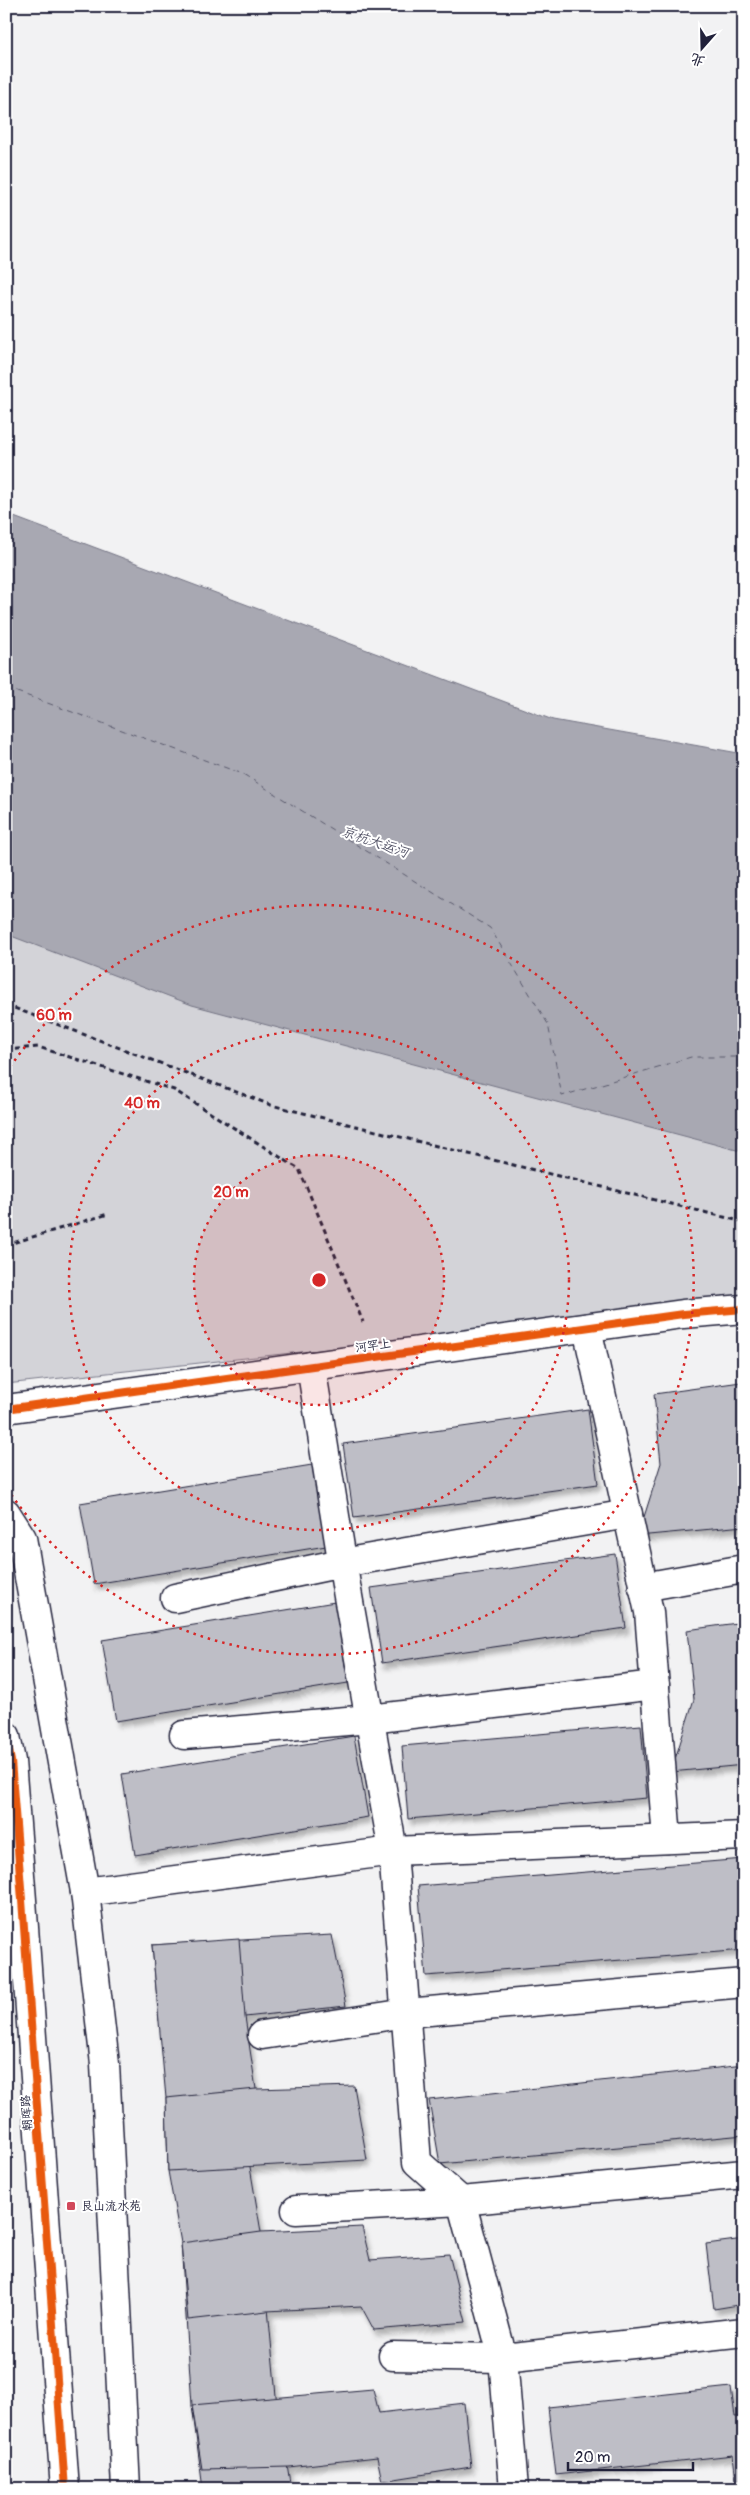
<svg xmlns="http://www.w3.org/2000/svg" width="750" height="2495" font-family="Pangolin,'LXGW WenKai TC',sans-serif">
  <style>
    .green { fill: #d3d3d8; stroke: #7a7a8a }
    .water { fill: #a8a8b2; stroke: #727282 }
    .lines { fill: none; stroke-linecap: round; stroke-linejoin: round }
    .ferry { stroke: #58586b; stroke-width: 1; stroke-dasharray: 6 5; stroke-linecap: butt }
    .building { fill: #bebec6; stroke: #22223b; filter: url(#shadow) }
    .minor-casing { stroke: #22223b; stroke-width: 31 }
    .major-casing { stroke: #22223b; stroke-width: 31 }
    .path { stroke: #22223b; stroke-width: 3; stroke-dasharray: 5 4; stroke-linecap: butt }
    .minor { stroke: #fff; stroke-width: 28 }
    .major { stroke: #fff; stroke-width: 28 }
    .cycleway-casing { stroke: #fff; stroke-width: 11 }
    .cycleway { stroke: #e8590c; stroke-width: 8 }
    .ring { fill: none; stroke: #d62828; stroke-width: 2.5; stroke-dasharray: 2.5 5 }
    .poi-dot { fill: #d1495b; stroke: #fff; stroke-width: 2 }
    .labels { text-anchor: middle; dominant-baseline: central; stroke-width: 4; stroke-linejoin: round; paint-order: stroke }
    .street-label { font-size: 12px; fill: #22223b; stroke: #fff }
    .poi-label { font-size: 12px; fill: #22223b; stroke: #fff; text-anchor: start }
    .water-label { font-size: 14px; font-style: italic; fill: #58586b; stroke: #fff }
    .centre { fill: #d62828; stroke: #fff; stroke-width: 2.5 }
    .ring-label { font-size: 15px; text-anchor: middle; font-weight: bold; fill: #d62828; stroke: #fff; stroke-width: 4; stroke-linejoin: round; paint-order: stroke }
  </style>
  <defs>
    <filter id="shadow"><feDropShadow dx="3" dy="5.5" stdDeviation="2.5" flood-color="#0004"/></filter>
  </defs>
  <rect width="100%" height="100%" fill="#f2f2f3"/>
  <filter id="ink" filterUnits="userSpaceOnUse"><feTurbulence type="fractalNoise" baseFrequency=".02" numOctaves="2"/><feDisplacementMap in="SourceGraphic" scale="10" xChannelSelector="R" yChannelSelector="G"/><feConvolveMatrix kernelMatrix="1 2 1 2 8 2 1 2 1" color-interpolation-filters="sRGB"/></filter>
  <g filter="url(#ink)">
    <path class="green" d="M6 928 744 1132V1304L6 1384Z"/>
    <path class="water" d="M6 514 553 720 744 754V1152L192 1005 6 934Z"/>
    <g class="lines">
      <path class="ferry" d="M6 688 243 774 490 928 548 1024 562 1096 691 1057H744"/>
    </g>
    <g class="building">
      <path d="M741 1382 744 1399V1526L638 1536 661 1463 654 1394Z"/>
      <path d="M588 1409 598 1484 354 1518 343 1444Z"/>
      <path d="M312 1465 326 1546 94 1584 80 1503Z"/>
      <path d="M615 1554 626 1628 382 1663 371 1588Z"/>
      <path d="M335 1602 348 1683 116 1721 102 1640Z"/>
      <path d="M744 1622V1765L671 1772 694 1699 687 1630Z"/>
      <path d="M641 1725 647 1798 408 1819 402 1746Z"/>
      <path d="M354 1736 368 1817 135 1855 122 1774Z"/>
      <path d="M744 1859V1950L426 1976 418 1886Z"/>
      <path d="M332 1935 346 2006 245 2017 159 2021 152 1945Z"/>
      <path d="M239 1939 245 2017 256 2089 250 2167 261 2232 276 2396 291 2489H203L192 2405 181 2243 168 2171 166 2098 152 1945Z"/>
      <path d="M744 2065V2135L440 2164 429 2100Z"/>
      <path d="M354 2086 367 2160 168 2171 166 2098 256 2089Z"/>
      <path d="M362 2227 370 2260 449 2254 466 2322 374 2330 361 2306 267 2311 188 2320 181 2243 261 2232Z"/>
      <path d="M744 2239V2304L714 2309 706 2244Z"/>
      <path d="M731 2387 735 2417 744 2416V2489H737L733 2455 556 2475 548 2407Z"/>
      <path d="M373 2389 379 2413 464 2403 471 2467 382 2481 377 2457 289 2467 202 2469 192 2405Z"/>
    </g>
    <g class="lines">
      <g class="minor-casing">
        <g id="minor">
          <path d="M587 1328 649 1612 667 1839"/>
          <path d="M311 1366 346 1585 393 1851 417 2162 461 2201 503 2358 514 2489"/>
          <path d="M6 1409 683 1314 744 1309"/>
          <path d="M6 1513 22 1538 85 1892 105 2064 126 2489"/>
          <path d="M643 1587 744 1569"/>
          <path d="M175 1598 342 1563 628 1514"/>
          <path d="M184 1735 370 1719 655 1685"/>
          <path d="M85 1892 393 1851 744 1836"/>
          <path d="M262 2035 407 2013 744 1983"/>
          <path d="M296 2210 461 2201 744 2174"/>
          <path d="M393 2356 503 2358 744 2332"/>
        </g>
      </g>
      <g class="major-casing">
        <path id="major" d="M6 1736 11 1761 22 1900 65 2489"/>
      </g>
      <g class="path">
        <path d="M6 1005 271 1105 744 1222"/>
        <path d="M6 1050 38 1047 174 1090 299 1169 363 1322"/>
        <path d="M6 1245 108 1214"/>
      </g>
      <use href="#minor" class="minor"/>
      <use href="#major" class="major"/>
      <g class="cycleway-casing">
        <g id="cycleway">
          <path d="M6 1409 683 1314 744 1309"/>
          <path d="M6 1736 11 1761 22 1900 65 2489"/>
        </g>
      </g>
      <use href="#cycleway" class="cycleway"/>
    </g>
  </g>
  <circle cx="319" cy="1280" r="125" fill="#d62828" fill-opacity=".12"/>
  <g class="ring">
    <circle cx="319" cy="1280" r="125"/>
    <circle cx="319" cy="1280" r="250"/>
    <path d="M6 1073A375 375 0 1 1 6 1487"/>
  </g>
  <rect class="poi-dot" x="66" y="2201" width="10" height="10" rx="2.5"/>
  <g class="labels">
    <g class="street-label">
      <text transform="translate(373 1346) rotate(-8)">河罕上</text>
      <text transform="translate(27 2113) rotate(-94)">朝晖路</text>
    </g>
    <g class="poi-label">
      <text x="81" y="2206">艮山流水苑</text>
    </g>
    <g class="water-label">
      <text transform="translate(375 842) rotate(19)">京杭大运河</text>
    </g>
  </g>
  <circle cx="319" cy="1280" r="8" class="centre"/>
  <g class="ring-label">
    <text x="54" y="1020">60 m</text>
    <text x="142" y="1108">40 m</text>
    <text x="231" y="1197">20 m</text>
  </g>
  <rect width="750" height="2495" fill="none" stroke="#fff" stroke-width="25"/>
  <rect x="12" y="12" width="725" height="2470" fill="none" stroke="#22223b" stroke-width="2" filter="url(#ink)"/>
  <g transform="translate(702 48) rotate(200)" stroke="#ffffff" stroke-width="4" paint-order="stroke">
  <path d="M0-4L9 19L0 12L-9 19Z" fill="#22223b"/>
  <text y="-8" font-size="14" font-weight="bold" text-anchor="middle" fill="#22223b">北</text>
  </g>
  <path d="M568 2462v8h125v-8" fill="none" stroke="#22223b" stroke-width="2.5"/>
  <text x="575" y="2462" font-size="15" fill="#22223b" stroke="#ffffff" stroke-width="4" paint-order="stroke">20 m</text>
</svg>
